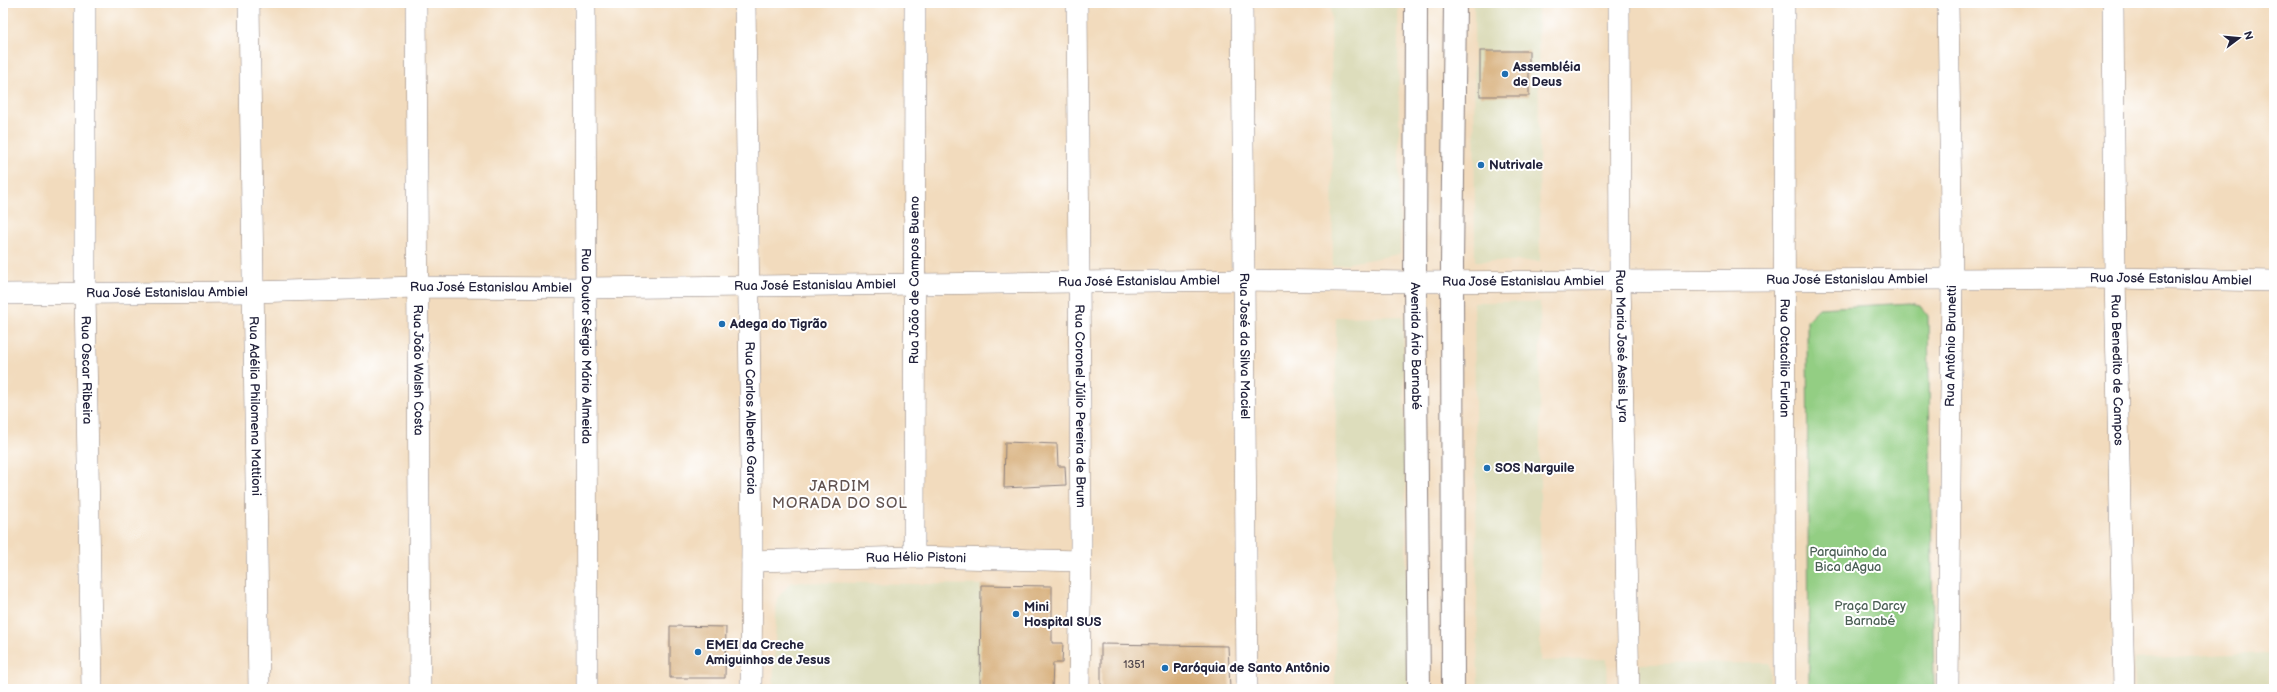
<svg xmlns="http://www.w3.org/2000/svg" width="2277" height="692" font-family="'Balsamiq Sans',sans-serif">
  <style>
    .built { fill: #ddddbc }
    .green { fill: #93ce83; stroke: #5a785f }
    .building { fill: #d7af7a }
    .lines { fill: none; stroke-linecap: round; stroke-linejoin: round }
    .minor-casing { stroke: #8a7e7c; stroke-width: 22 }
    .primary-casing { stroke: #8a7e7c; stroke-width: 24 }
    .minor { stroke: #fff; stroke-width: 21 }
    .primary { stroke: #fff; stroke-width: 22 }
    .poi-dot { fill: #1f6fb2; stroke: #fff; stroke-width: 1.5 }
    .labels { text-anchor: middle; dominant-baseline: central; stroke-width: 4; stroke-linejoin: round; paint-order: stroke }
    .number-label { font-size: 11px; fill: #4f454b }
    .poi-label { font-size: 13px; font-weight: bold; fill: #22223b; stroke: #fff; text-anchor: start }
    .street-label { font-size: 13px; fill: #22223b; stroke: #fff }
    .park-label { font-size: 13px; fill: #4a5e54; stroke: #fff }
    .quarter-label { font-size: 15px; letter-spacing: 1px; fill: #615351; stroke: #fff }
  </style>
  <rect width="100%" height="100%" fill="#fff"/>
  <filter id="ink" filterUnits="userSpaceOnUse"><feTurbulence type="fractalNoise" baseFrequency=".025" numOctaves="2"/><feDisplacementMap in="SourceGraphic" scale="8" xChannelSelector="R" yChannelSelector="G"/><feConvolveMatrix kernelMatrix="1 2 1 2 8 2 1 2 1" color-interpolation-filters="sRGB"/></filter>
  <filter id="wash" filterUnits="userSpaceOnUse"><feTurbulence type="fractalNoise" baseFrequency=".012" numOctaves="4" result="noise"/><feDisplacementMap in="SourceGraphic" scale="16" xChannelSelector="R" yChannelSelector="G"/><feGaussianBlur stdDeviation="0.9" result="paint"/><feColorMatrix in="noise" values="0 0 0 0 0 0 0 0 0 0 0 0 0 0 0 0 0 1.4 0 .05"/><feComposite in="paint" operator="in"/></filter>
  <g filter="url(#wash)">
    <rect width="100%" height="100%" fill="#f2dbbd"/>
    <g class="built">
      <path d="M1331 3H1398L1400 254 1333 266Z"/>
      <path d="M1474 3H1538L1540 261H1475Z"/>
      <path d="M1474 302H1540V661L1607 659 1608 689H1478Z"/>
      <path d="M1403 316 1408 689H1335L1336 317Z"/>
      <path d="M791 582 981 585 980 689H773L777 599Z"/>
      <path d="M2268 653 2270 689H2135L2134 660Z"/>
      <path d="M1769 663 1770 689H1640L1639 664Z"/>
    </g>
    <path class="green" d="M1910 303 1920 305 1928 316 1934 689H1809L1807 320 1819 308Z"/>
    <g id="blocks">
      <g class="building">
        <rect x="1480" y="51" width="49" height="45"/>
        <path d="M1005 442 1057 444 1058 466H1065L1066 485 1004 488Z"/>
        <path d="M981 585 1052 586V643H1063L1062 663H1053L1052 689H980Z"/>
        <path d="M670 626 726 627 725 678H670Z"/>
        <path d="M1101 644 1228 646 1230 689H1101Z"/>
      </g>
    </g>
  </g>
  <g filter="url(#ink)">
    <use href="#blocks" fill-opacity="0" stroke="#8a7e7c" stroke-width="1"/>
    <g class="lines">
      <g class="minor-casing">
        <g id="minor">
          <path id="s1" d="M85 3V293L92 689"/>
          <path id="s2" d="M249 3 259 689"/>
          <path id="s3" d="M416 3 420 689"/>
          <path id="s4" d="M585 3 587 689"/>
          <path id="s5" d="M745 3 752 542 751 689"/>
          <path id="s6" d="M1077 3 1081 543 1079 689"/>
          <path id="s7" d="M1242 3 1247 689"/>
          <path id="s8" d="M1619 3 1620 280 1629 689"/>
          <path id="s9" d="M1784 3 1785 689"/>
          <path d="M1948 3 1952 279 1948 689"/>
          <path id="s10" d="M2113 3 2115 278 2124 689"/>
          <path id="s11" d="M3 294 252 292 417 287 587 288 1243 280 1415 282 2115 278 2274 281"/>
          <path id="s12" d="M914 557 915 3"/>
          <path id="s13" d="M752 561 914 557 1081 561"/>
        </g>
      </g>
      <g class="primary-casing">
        <g id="primary">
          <path id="s14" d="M1416 3 1415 282 1419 689"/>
          <path d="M1453 689 1452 264 1455 3"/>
        </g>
      </g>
      <use href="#minor" class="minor"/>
      <use href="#primary" class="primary"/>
    </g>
  </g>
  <g class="poi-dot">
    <circle cx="1505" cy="74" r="4"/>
    <circle cx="1481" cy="165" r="4"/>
    <circle cx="722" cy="324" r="4"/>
    <circle cx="1487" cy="468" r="4"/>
    <circle cx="1016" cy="614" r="4"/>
    <circle cx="698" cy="652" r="4"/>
    <circle cx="1165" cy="668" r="4"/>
  </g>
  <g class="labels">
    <g class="number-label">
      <text x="1134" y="664">1351</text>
    </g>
    <g class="poi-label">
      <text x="1513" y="67">Assembléia<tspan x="1513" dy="15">de Deus</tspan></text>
      <text x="1489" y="165">Nutrivale</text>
      <text x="730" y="324">Adega do Tigrão</text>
      <text x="1495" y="468">SOS Narguile</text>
      <text x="1024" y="607">Mini<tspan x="1024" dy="15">Hospital SUS</tspan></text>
      <text x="706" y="645">EMEI da Creche<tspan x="706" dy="15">Amiguinhos de Jesus</tspan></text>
      <text x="1173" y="668">Paróquia de Santo Antônio</text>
    </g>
    <g class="street-label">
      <text stroke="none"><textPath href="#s11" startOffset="1844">Rua José Estanislau Ambiel</textPath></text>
      <text stroke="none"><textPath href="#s11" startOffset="2168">Rua José Estanislau Ambiel</textPath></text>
      <text stroke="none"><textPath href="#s12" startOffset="277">Rua João de Campos Bueno</textPath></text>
      <text stroke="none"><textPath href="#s11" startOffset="1520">Rua José Estanislau Ambiel</textPath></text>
      <text stroke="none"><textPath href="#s11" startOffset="1136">Rua José Estanislau Ambiel</textPath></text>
      <text stroke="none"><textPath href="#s11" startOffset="812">Rua José Estanislau Ambiel</textPath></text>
      <text stroke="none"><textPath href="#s11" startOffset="488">Rua José Estanislau Ambiel</textPath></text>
      <text stroke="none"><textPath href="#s11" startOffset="164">Rua José Estanislau Ambiel</textPath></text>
      <text stroke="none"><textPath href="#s4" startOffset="343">Rua Doutor Sérgio Mário Almeida</textPath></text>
      <text stroke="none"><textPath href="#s7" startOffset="343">Rua José da Silva Maciel</textPath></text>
      <text stroke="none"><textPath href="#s14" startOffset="343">Avenida Ário Barnabé</textPath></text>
      <text stroke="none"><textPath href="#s8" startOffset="343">Rua Maria José Assis Lyra</textPath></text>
      <text transform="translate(1951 346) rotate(-89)">Rua Antônio Brunetti</text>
      <text stroke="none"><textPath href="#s9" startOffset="355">Rua Octacílio Furlan</textPath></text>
      <text stroke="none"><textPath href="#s1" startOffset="367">Rua Oscar Ribeira</textPath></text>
      <text stroke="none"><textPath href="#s3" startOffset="367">Rua João Walsh Costa</textPath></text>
      <text stroke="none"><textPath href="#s10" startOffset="367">Rua Benedito de Campos</textPath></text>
      <text stroke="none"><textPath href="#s2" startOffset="403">Rua Adélia Philomena Mattioni</textPath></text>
      <text stroke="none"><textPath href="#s6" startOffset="403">Rua Coronel Júlio Pereira de Brum</textPath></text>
      <text stroke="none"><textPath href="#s5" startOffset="415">Rua Carlos Alberto Garcia</textPath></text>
      <text stroke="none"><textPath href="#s13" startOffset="164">Rua Hélio Pistoni</textPath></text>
    </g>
    <g class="park-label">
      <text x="1848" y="552">Parquinho da<tspan x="1848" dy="15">Bica dAgua</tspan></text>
      <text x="1870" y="606">Praça Darcy<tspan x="1870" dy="15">Barnabé</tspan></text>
    </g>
    <g class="quarter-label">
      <text x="840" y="486">JARDIM<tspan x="840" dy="17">MORADA DO SOL</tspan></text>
    </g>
  </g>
  <rect width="2277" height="692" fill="none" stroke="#fff" stroke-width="16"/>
  <g transform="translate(2239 38) rotate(74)" stroke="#ffffff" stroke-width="3" paint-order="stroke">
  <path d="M0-3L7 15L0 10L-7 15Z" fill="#22223b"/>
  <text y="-6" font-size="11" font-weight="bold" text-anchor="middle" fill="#22223b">N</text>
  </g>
</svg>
